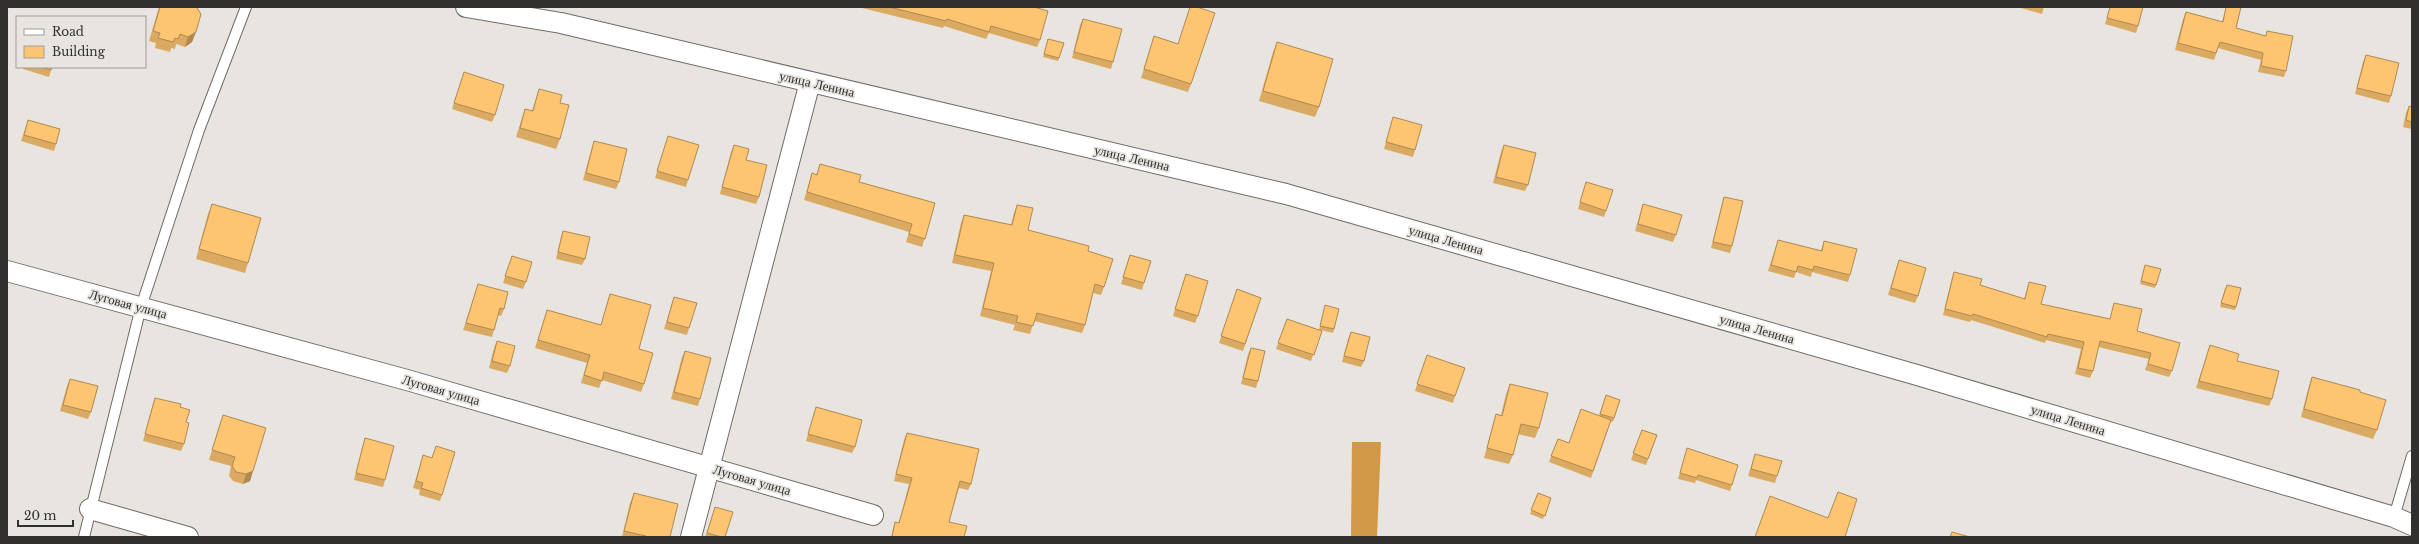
<svg xmlns="http://www.w3.org/2000/svg" width="2419" height="544" font-family="'Libre Baskerville',serif">
  <style>
    .forest { fill: #d19947 }
    .lines { fill: none; stroke-linecap: round; stroke-linejoin: round }
    .service-casing { stroke: #6f6c68; stroke-width: 12 }
    .minor-casing { stroke: #6f6c68; stroke-width: 22 }
    .service { stroke: #fff; stroke-width: 10 }
    .minor { stroke: #fff; stroke-width: 20 }
    .wall { fill: #daa962 }
    .shaded-wall { fill: #b18950 }
    .building { fill: #fdc472; stroke: #b18950 }
    .labels { text-anchor: middle; dominant-baseline: central; stroke-width: 3.5; stroke-linejoin: round; paint-order: stroke }
    .street-label { font-size: 13px; fill: #31302e; stroke: #e8e4e0 }
  </style>
  <rect width="100%" height="100%" fill="#e8e4e0"/>
  <path class="forest" d="M1352 442H1381L1377 537H1351Z"/>
  <g class="lines">
    <g class="service-casing">
      <g id="service">
        <path d="M2394 517 2412 456"/>
        <path d="M84 537 141 307 199 130 246 7"/>
      </g>
    </g>
    <g class="minor-casing">
      <g id="minor">
        <path d="M466 7 561 23 1286 194 1917 375 2394 517 2412 525"/>
        <path d="M7 271 407 380 873 515"/>
        <path d="M90 509 188 537"/>
        <path d="M691 537 810 82"/>
      </g>
    </g>
    <use href="#service" class="service"/>
    <use href="#minor" class="minor"/>
  </g>
  <g class="wall">
    <path d="M159 7H198L196 32 192 42 185 47 176 44 175 49 171 48 170 52 155 48 156 43 149 41Z"/>
    <path d="M858 7H1034L1040 40 1037 47 989 33 986 39 944 26 943 28Z"/>
    <path d="M2022 7H2044L2042 14 2021 8Z"/>
    <path d="M2110 7H2143L2136 33 2105 24Z"/>
    <path d="M2226 7H2241L2236 28 2266 36 2267 31 2286 71 2284 77 2258 72 2261 60 2218 48 2214 60 2175 50 2183 19 2186 12 2222 22Z"/>
    <path d="M1083 19 1113 62 1111 69 1072 58 1080 25Z"/>
    <path d="M1154 36 1191 84 1188 92 1141 78Z"/>
    <path d="M1047 42 1059 58 1058 61 1043 57Z"/>
    <path d="M1277 42 1319 107 1315 117 1259 101 1273 52Z"/>
    <path d="M2366 55 2391 96 2389 103 2355 94 2363 62Z"/>
    <path d="M24 67H52L49 77 23 69Z"/>
    <path d="M464 72 495 115 492 122 452 109Z"/>
    <path d="M539 89 560 103V139L556 149 516 137 522 118 525 109 532 111Z"/>
    <path d="M2409 106 2412 107V129L2403 127 2406 113Z"/>
    <path d="M1393 117 1415 150 1413 157 1384 149Z"/>
    <path d="M28 120 56 144 54 151 21 141Z"/>
    <path d="M668 136 688 180 686 187 655 178Z"/>
    <path d="M594 141 619 182 616 189 583 180 592 147Z"/>
    <path d="M734 145 746 160 759 197 756 204 720 194 731 152Z"/>
    <path d="M1504 145 1528 185 1525 191 1493 183 1501 152Z"/>
    <path d="M820 164 859 182 935 203 922 247 906 242 909 232 804 200 812 173 816 175Z"/>
    <path d="M1586 182 1606 211 1604 217 1578 209Z"/>
    <path d="M1724 197 1732 246 1730 253 1711 248 1722 204Z"/>
    <path d="M212 204 248 263 245 273 196 259 208 214Z"/>
    <path d="M1643 204 1676 235 1673 242 1635 231Z"/>
    <path d="M1017 205 1028 230 1088 251 1104 287 1101 295 1093 293 1085 325 1082 333 1034 321 1030 334 1013 330 1015 325 980 316 991 271 952 263 961 223 964 215 1011 225 1014 213Z"/>
    <path d="M563 231 585 259 582 265 556 259 561 237Z"/>
    <path d="M1778 240 1821 251 1824 241 1850 275 1848 282 1812 272 1811 277 1796 272 1794 278 1768 271Z"/>
    <path d="M1130 255 1144 283 1142 290 1121 284Z"/>
    <path d="M512 256 526 282 523 289 503 283Z"/>
    <path d="M1899 260 1918 296 1915 303 1888 295Z"/>
    <path d="M2144 269 2156 285 2155 288 2140 284Z"/>
    <path d="M1954 272 1980 285 2024 299 2029 282 2041 304 2110 319 2114 303 2137 331 2172 371 2169 377 2145 370 2149 359 2098 347 2093 371 2090 378 2075 374 2081 349 2046 340 2045 343 1971 320 1970 322 1943 315 1952 278Z"/>
    <path d="M1186 274 1198 316 1195 323 1173 316Z"/>
    <path d="M478 284 504 309 501 316 498 315 492 337 463 330Z"/>
    <path d="M2225 288 2236 307 2235 310 2220 307Z"/>
    <path d="M1237 289 1261 298 1243 351 1219 343Z"/>
    <path d="M610 294 639 349 644 384 641 392 602 380 599 388 581 383 587 363 535 348 547 310 601 325Z"/>
    <path d="M674 297 689 328 687 335 664 329Z"/>
    <path d="M1325 305 1334 329 1333 333 1321 330 1311 361 1276 349 1287 319 1319 330Z"/>
    <path d="M1351 332 1364 361 1361 367 1342 362 1348 339Z"/>
    <path d="M497 341 510 366 507 373 489 368 494 348Z"/>
    <path d="M2210 345 2237 361 2272 399 2269 406 2196 388Z"/>
    <path d="M1251 348 1258 381 1256 388 1241 384 1248 354Z"/>
    <path d="M685 351 700 399 698 406 671 399 682 357Z"/>
    <path d="M1424 362 1455 396 1453 403 1415 391Z"/>
    <path d="M2312 377 2360 392 2377 430 2373 439 2301 417 2309 386Z"/>
    <path d="M70 379 91 412 88 419 60 411 67 386Z"/>
    <path d="M1510 384 1539 428 1535 438 1518 434 1513 455 1509 464 1484 458 1493 424 1496 414 1501 415 1506 394Z"/>
    <path d="M1606 395 1620 400 1613 422 1611 421 1591 478 1549 462 1558 439 1569 443 1599 416Z"/>
    <path d="M155 398 180 407 186 422 184 444 181 451 143 441 153 404Z"/>
    <path d="M816 407 855 447 852 453 806 441Z"/>
    <path d="M223 415 253 471 250 481 243 484 233 481 229 476 231 466 209 460Z"/>
    <path d="M1642 430 1657 435 1646 465 1631 460Z"/>
    <path d="M907 433 971 484 968 490 959 488 949 522 964 537H891L893 529 895 522 899 523 909 484 894 481 904 440Z"/>
    <path d="M365 438 385 480 383 487 354 480 363 445Z"/>
    <path d="M436 446 442 495 440 501 419 495 420 490 413 488 423 455 432 458Z"/>
    <path d="M1687 448 1732 485 1730 491 1696 480 1695 483 1678 479Z"/>
    <path d="M1755 454 1777 476 1775 483 1748 476Z"/>
    <path d="M634 493 670 537H622L630 503Z"/>
    <path d="M1538 493 1551 498 1543 519 1530 514Z"/>
    <path d="M715 507 725 537H705L713 514Z"/>
  </g>
  <g class="shaded-wall">
    <path d="M196 32 192 42 185 47 188 37Z"/>
    <path d="M253 471 250 481 243 484 246 474Z"/>
  </g>
  <g class="building">
    <path d="M160 7H198L197 8 201 14 196 32 188 37 180 34 178 39 175 38 173 42 158 38 160 33 153 31Z"/>
    <path d="M889 7H1034L1048 11 1040 40 991 26 989 32 947 19 946 21Z"/>
    <path d="M1190 7H1197L1215 13 1191 84 1144 69 1154 36 1178 44Z"/>
    <path d="M2110 7H2143L2138 26 2107 18Z"/>
    <path d="M2226 7H2241L2236 28 2266 36 2267 31 2293 36 2286 71 2261 66 2263 53 2220 42 2216 53 2178 43 2186 12 2223 22Z"/>
    <path d="M1083 19 1122 29 1113 62 1074 52Z"/>
    <path d="M1048 39 1064 43 1059 58 1044 54Z"/>
    <path d="M1277 42 1333 59 1319 107 1263 91Z"/>
    <path d="M2366 55 2399 63 2391 96 2357 88Z"/>
    <path d="M42 67H52L51 70Z"/>
    <path d="M464 72 504 85 495 115 454 103Z"/>
    <path d="M539 89 562 95 560 103 569 105 560 139 520 128 525 109 533 111Z"/>
    <path d="M2409 106 2412 107V122L2406 120Z"/>
    <path d="M1393 117 1422 125 1415 150 1386 142Z"/>
    <path d="M28 120 60 129 56 144 24 135Z"/>
    <path d="M668 136 699 145 688 180 657 171Z"/>
    <path d="M594 141 627 149 619 182 586 173Z"/>
    <path d="M734 145 749 149 746 160 767 165 759 197 722 187Z"/>
    <path d="M1504 145 1536 153 1528 185 1496 177Z"/>
    <path d="M820 164 861 175 859 182 935 203 925 239 909 234 912 224 807 192 812 173 817 175Z"/>
    <path d="M1586 182 1613 190 1606 211 1580 202Z"/>
    <path d="M1724 197 1743 201 1732 246 1713 242Z"/>
    <path d="M212 204 261 218 248 263 199 249Z"/>
    <path d="M1643 204 1682 215 1676 235 1638 224Z"/>
    <path d="M1017 205 1033 208 1028 230 1089 246 1088 251 1113 259 1104 287 1095 284 1085 325 1037 313 1033 326 1016 322 1018 316 983 308 994 263 955 255 964 215 1012 225Z"/>
    <path d="M563 231 590 237 585 259 558 252Z"/>
    <path d="M1778 240 1822 251 1824 241 1857 249 1850 275 1814 266 1813 270 1798 266 1796 272 1771 265Z"/>
    <path d="M1130 255 1151 261 1144 283 1123 277Z"/>
    <path d="M512 256 532 262 526 282 505 276Z"/>
    <path d="M1899 260 1926 268 1918 296 1891 288Z"/>
    <path d="M2145 265 2161 269 2156 285 2141 281Z"/>
    <path d="M1954 272 1982 279 1980 285 2025 299 2029 282 2046 286 2041 304 2110 319 2114 303 2142 309 2137 331 2180 343 2172 371 2148 364 2151 353 2100 341 2093 371 2078 368 2084 342 2048 334 2047 337 1973 314 1972 316 1945 309Z"/>
    <path d="M1186 274 1208 281 1198 316 1175 309Z"/>
    <path d="M478 284 508 292 504 309 500 308 494 330 466 323Z"/>
    <path d="M2227 285 2241 288 2236 307 2221 303Z"/>
    <path d="M1237 289 1261 298 1245 344 1221 336Z"/>
    <path d="M610 294 651 305 639 349 653 353 644 384 604 372 602 381 584 375 590 355 538 340 547 310 601 325Z"/>
    <path d="M674 297 697 303 689 328 667 322Z"/>
    <path d="M1325 305 1339 309 1334 329 1320 326Z"/>
    <path d="M1287 319 1322 331 1314 355 1278 343Z"/>
    <path d="M1351 332 1370 337 1364 361 1344 356Z"/>
    <path d="M497 341 515 346 510 366 492 361Z"/>
    <path d="M2210 345 2239 354 2237 361 2279 371 2272 399 2199 381Z"/>
    <path d="M1251 348 1265 351 1258 381 1243 378Z"/>
    <path d="M685 351 711 358 700 399 674 392Z"/>
    <path d="M1427 355 1465 368 1455 396 1417 384Z"/>
    <path d="M2312 377 2360 390V392L2386 400 2377 430 2304 409Z"/>
    <path d="M70 379 98 386 91 412 63 405Z"/>
    <path d="M1510 384 1548 393 1539 428 1521 424 1513 455 1487 448 1496 414 1502 416Z"/>
    <path d="M1606 395 1620 400 1614 418 1600 414Z"/>
    <path d="M155 398 181 404 180 407 190 410 186 422 189 423 184 444 145 434Z"/>
    <path d="M816 407 862 420 855 447 808 434Z"/>
    <path d="M1581 409 1611 420 1593 471 1551 456 1558 439 1569 443Z"/>
    <path d="M223 415 266 428 253 471 246 474 236 472 232 466 235 457 212 450Z"/>
    <path d="M1642 430 1657 435 1648 459 1633 453Z"/>
    <path d="M907 433 979 449 971 484 960 481 949 522 967 526 964 537H892L895 522 899 523 912 478 896 474Z"/>
    <path d="M365 438 394 446 385 480 356 473Z"/>
    <path d="M436 446 455 452 442 495 421 488 423 483 416 481 423 455 432 458Z"/>
    <path d="M1687 448 1738 465 1732 485 1698 475 1697 478 1680 473Z"/>
    <path d="M1755 454 1782 461 1777 476 1751 469Z"/>
    <path d="M1838 492 1857 499 1845 537H1755L1770 496 1828 518Z"/>
    <path d="M634 493 678 504 670 537H646V536L624 531Z"/>
    <path d="M1538 493 1551 498 1545 516 1531 510Z"/>
    <path d="M715 507 733 512 725 537H722L707 533Z"/>
    <path d="M1952 532 1970 537H1950Z"/>
  </g>
  <g class="labels">
    <g class="street-label">
      <text transform="translate(817 84) rotate(13)">улица Ленина</text>
      <text transform="translate(1132 158) rotate(13)">улица Ленина</text>
      <text transform="translate(1446 240) rotate(16)">улица Ленина</text>
      <text transform="translate(128 304) rotate(15)">Луговая улица</text>
      <text transform="translate(1757 329) rotate(16)">улица Ленина</text>
      <text transform="translate(441 390) rotate(16)">Луговая улица</text>
      <text transform="translate(2068 420) rotate(17)">улица Ленина</text>
      <text transform="translate(752 480) rotate(16)">Луговая улица</text>
    </g>
  </g>
  <rect width="2419" height="544" fill="none" stroke="#31302e" stroke-width="16"/>
  <rect x="16" y="16" width="130" height="52" fill="#e8e4e0" stroke="#9f9c99"/>
  <rect x="24" y="29" width="20" height="6" fill="#ffffff" stroke="#9f9c99"/>
  <text x="52" y="36" font-size="12" fill="#31302e">Road</text>
  <rect x="24" y="46" width="20" height="12" fill="#fdc472" stroke="#9f9c99"/>
  <text x="52" y="56" font-size="12" fill="#31302e">Building</text>
  <path d="M18 520v6h55v-6" fill="none" stroke="#31302e" stroke-width="2"/>
  <text x="24" y="520" font-size="12" fill="#31302e" stroke="#e8e4e0" stroke-width="3" paint-order="stroke">20 m</text>
</svg>
